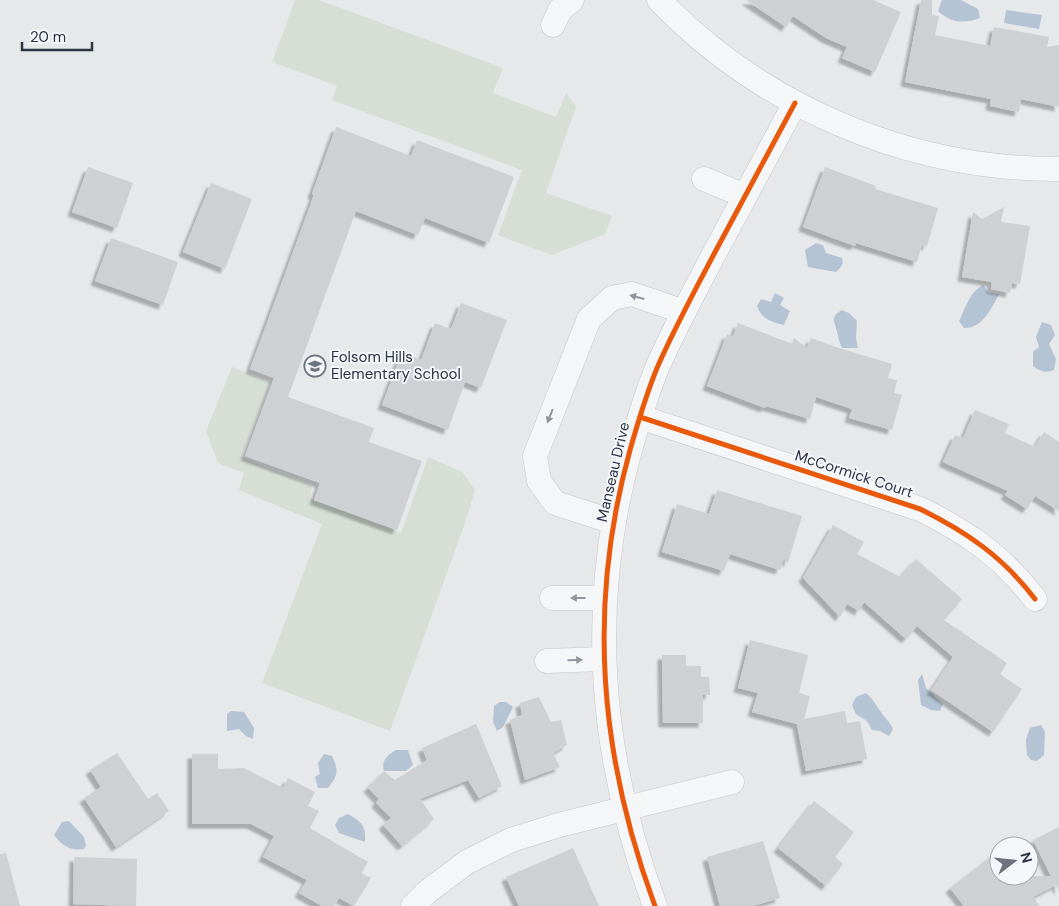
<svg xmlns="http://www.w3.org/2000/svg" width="1059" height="906" font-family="'DM Sans',sans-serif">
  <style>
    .green { fill: #d6ded6 }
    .water { fill: #b4c4d5 }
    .building { fill: #ced0d3; filter: url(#shadow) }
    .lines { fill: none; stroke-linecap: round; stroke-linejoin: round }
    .minor-casing { stroke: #c4c6c8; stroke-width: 25 }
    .minor { stroke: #f5f6f7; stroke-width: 24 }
    .cycleway-casing { stroke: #f4f6f9; stroke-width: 8 }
    .cycleway { stroke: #e8590c; stroke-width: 5 }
    .oneway { fill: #90959e }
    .labels { text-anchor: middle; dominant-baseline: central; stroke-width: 4; stroke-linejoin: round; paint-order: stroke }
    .poi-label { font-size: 15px; fill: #2b3445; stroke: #f4f6f9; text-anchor: start }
    .street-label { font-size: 15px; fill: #2b3445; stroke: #f4f6f9 }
  </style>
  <defs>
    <filter id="shadow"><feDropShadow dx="-4.5" dy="4.5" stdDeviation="1" flood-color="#0004"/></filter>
  </defs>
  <rect width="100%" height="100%" fill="#e6e8ea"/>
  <g class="green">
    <path d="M295 0H319L503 68 493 93 556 117 566 93 576 106 546 193 612 216 605 234 552 255 498 235 522 170 332 100 337 86 272 62Z"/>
    <path d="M232 367 270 383 241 457 312 486 310 498 401 533 428 457 462 472 475 490 466 520 390 731 262 683 322 524 239 490 244 473 218 463 206 431Z"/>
  </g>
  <g class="water">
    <path d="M942 0H961L978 9 980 18C963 24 951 23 938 11Z"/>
    <path d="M1006 10 1042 15 1039 29 1004 23Z"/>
    <path d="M816 243 823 245 826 253 842 258C844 264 841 268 836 272L808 267 805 250Z"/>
    <path d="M983 285 989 293 999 294C992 308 982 329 964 328L959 321C966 307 969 293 983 285Z"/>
    <path d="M775 293 784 298 780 305 790 311 784 325C772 322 761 319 757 306L761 299 771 302Z"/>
    <path d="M842 310 849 313 857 321 856 338 858 348H842C839 342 838 337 837 331 834 320 830 317 842 310Z"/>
    <path d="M1042 322 1051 325 1055 335 1049 344 1056 359 1054 370C1046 373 1040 372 1033 366V352L1039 347 1036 337Z"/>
    <path d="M922 674 926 688 943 704 940 711 931 710 921 705 918 680Z"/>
    <path d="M866 693C875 701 874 703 881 712 885 719 889 720 893 729L889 736 880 731 872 730 867 721 856 714 852 705 856 697Z"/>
    <path d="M500 702H506L513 707 503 727 497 731 493 722 494 706Z"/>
    <path d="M231 711 244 712 254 728 253 739 246 736 239 729 227 731V714Z"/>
    <path d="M1041 725 1045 732 1044 755 1037 761 1031 760 1027 755 1026 739 1030 728Z"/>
    <path d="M396 750H408L413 765 406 771H384C381 761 387 755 396 750Z"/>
    <path d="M324 754 332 756C339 770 338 776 328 788H318L315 777 320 774 318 763Z"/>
    <path d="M348 814C362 822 366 826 365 842L339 833 335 825 339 818Z"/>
    <path d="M69 821 84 837 86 846 84 849C71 851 62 846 54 835L62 822Z"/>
  </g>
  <g class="building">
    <path d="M746 0H873L901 12 875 72 842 58 847 47 826 38 793 16 786 27Z"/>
    <path d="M921 0H932V15L939 16 935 35 990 46 994 27 1049 37 1047 47 1059 45V107L1021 99 1019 112 990 106 991 99 905 82Z"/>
    <path d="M336 127 411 156 417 140 514 177 489 243 425 218 418 235 356 211 288 397 374 428 369 442 422 461 397 530 314 500 320 483 245 456 274 378 250 369 314 195 312 194Z"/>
    <path d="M88 167 133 183 117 228 72 212Z"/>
    <path d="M825 167 876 186 875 189 938 208 927 246 922 245 917 262 856 243 855 246 803 227Z"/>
    <path d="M211 183 252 199 225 269 183 252Z"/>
    <path d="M1004 207 1001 222 1030 226 1020 284 1012 283 1010 293 991 289 992 282 962 277 973 212 982 219Z"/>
    <path d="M111 238 178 262 163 305 95 281Z"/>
    <path d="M461 303 507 320 481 388 465 382 448 430 382 405 402 352 421 360 435 323 451 329Z"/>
    <path d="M738 323 792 344 794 338 807 348 811 338 836 347 892 364 888 378 897 380 894 393 902 395 892 430 849 418 852 409 816 397 810 419 766 406 765 408 707 386 727 334 733 336Z"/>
    <path d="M975 410 1009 424 1005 433 1035 447 1044 432 1059 442V511L1035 496 1027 509 1005 495 1008 491 943 462 955 435 963 438Z"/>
    <path d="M717 490 802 516 788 563 784 558 780 570 730 554 724 571 662 552 677 504 709 514Z"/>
    <path d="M833 525 864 542 857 554 900 577 916 559 962 599 944 620 1007 663 1000 674 1022 689 993 732 931 690 953 657 917 626 906 639 864 602 859 611 847 604 840 617 803 578Z"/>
    <path d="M750 640 808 655 799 693 810 696 804 719 845 711 847 723 860 721 867 759 806 771 797 724 752 712 758 693 738 688Z"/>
    <path d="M662 655H686V666H701V677H709L710 695H703V723H663Z"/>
    <path d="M539 697 551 722 561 720 567 745 553 753 560 767 525 780 510 720 522 715 520 703Z"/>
    <path d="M476 724 502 786 479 798 468 780 420 799 434 819 402 846 383 825 391 818 376 803 379 799 368 788 384 771 395 780 427 760 422 748Z"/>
    <path d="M117 753 148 799 157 793 169 811 116 847 84 798 101 787 90 770Z"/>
    <path d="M192 754H218V769L244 768 283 788 288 778 315 792 308 806 319 811 310 828 368 862 361 873 371 878 354 906 339 898 334 906H322L299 893 307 880 263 857 274 836 251 824H192Z"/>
    <path d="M814 801 854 832 835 857 843 864 826 886 778 848Z"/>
    <path d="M1059 827V891L1056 885 1033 897 1040 906H964L950 888 999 850V876H1051L1033 840Z"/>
    <path d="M763 841 780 898 753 906H720L707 857Z"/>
    <path d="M573 848 599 906H519L506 877Z"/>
    <path d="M6 853 20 906H0V854Z"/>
    <path d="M74 857 137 859 136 906 73 904Z"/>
  </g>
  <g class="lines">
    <g class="minor-casing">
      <g id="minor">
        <path d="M659 0C762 107 910 170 1059 169"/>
        <path d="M553 25 560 10 572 0"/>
        <path d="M704 179 745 196"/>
        <path d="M640 417 920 509C967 532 1003 557 1035 599"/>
        <path d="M614 522 555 503 539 481 535 456 589 319 612 298 632 294 684 312"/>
        <path d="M552 598H604"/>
        <path d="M547 661 603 659"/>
        <path d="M413 906 427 892 467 862 511 840 559 825 732 782"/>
        <path d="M655 906C599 755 587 605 630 450 638 422 646 395 657 368 674 329 694 292 714 254 741 204 768 153 795 103"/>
      </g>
    </g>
    <use href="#minor" class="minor"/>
    <g class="cycleway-casing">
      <g id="cycleway">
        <path d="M640 417 920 509C967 532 1003 557 1035 599"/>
        <path d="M655 906C599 755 587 605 630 450 638 422 646 395 657 368 674 329 694 292 714 254 741 204 768 153 795 103"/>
      </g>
    </g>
    <use href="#cycleway" class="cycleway"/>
  </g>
  <defs><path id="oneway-solid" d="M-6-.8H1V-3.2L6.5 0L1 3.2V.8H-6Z" transform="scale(1.25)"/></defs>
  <g class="oneway">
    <use href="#oneway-solid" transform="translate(637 297) rotate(-165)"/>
    <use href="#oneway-solid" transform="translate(550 416) rotate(111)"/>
    <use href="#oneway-solid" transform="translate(578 598) rotate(180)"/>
    <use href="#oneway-solid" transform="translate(575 660) rotate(-2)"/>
  </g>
  <defs>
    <g id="school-ring" transform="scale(1.125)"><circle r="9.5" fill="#f4f6f9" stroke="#6c737f" stroke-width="1.5"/><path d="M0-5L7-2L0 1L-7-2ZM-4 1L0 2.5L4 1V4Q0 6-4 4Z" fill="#6c737f"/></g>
  </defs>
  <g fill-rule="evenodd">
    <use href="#school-ring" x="315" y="366"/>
  </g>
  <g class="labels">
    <g class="poi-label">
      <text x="331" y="357">Folsom Hills<tspan x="331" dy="17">Elementary School</tspan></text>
    </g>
    <g class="street-label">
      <text transform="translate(613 472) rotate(-77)">Manseau Drive</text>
      <text transform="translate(854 474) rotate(18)">McCormick Court</text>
    </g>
  </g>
  <g transform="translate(1014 861) rotate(74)"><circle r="24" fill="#f4f6f9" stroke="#a4a8b1"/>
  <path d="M0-4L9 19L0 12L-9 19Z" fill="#6c737f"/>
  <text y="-8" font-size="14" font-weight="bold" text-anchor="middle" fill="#2b3445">N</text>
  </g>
  <path d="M22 42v8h70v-8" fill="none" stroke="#2b3445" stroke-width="2.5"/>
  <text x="30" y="42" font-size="15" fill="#2b3445" stroke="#f4f6f9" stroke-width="4" paint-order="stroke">20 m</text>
</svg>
